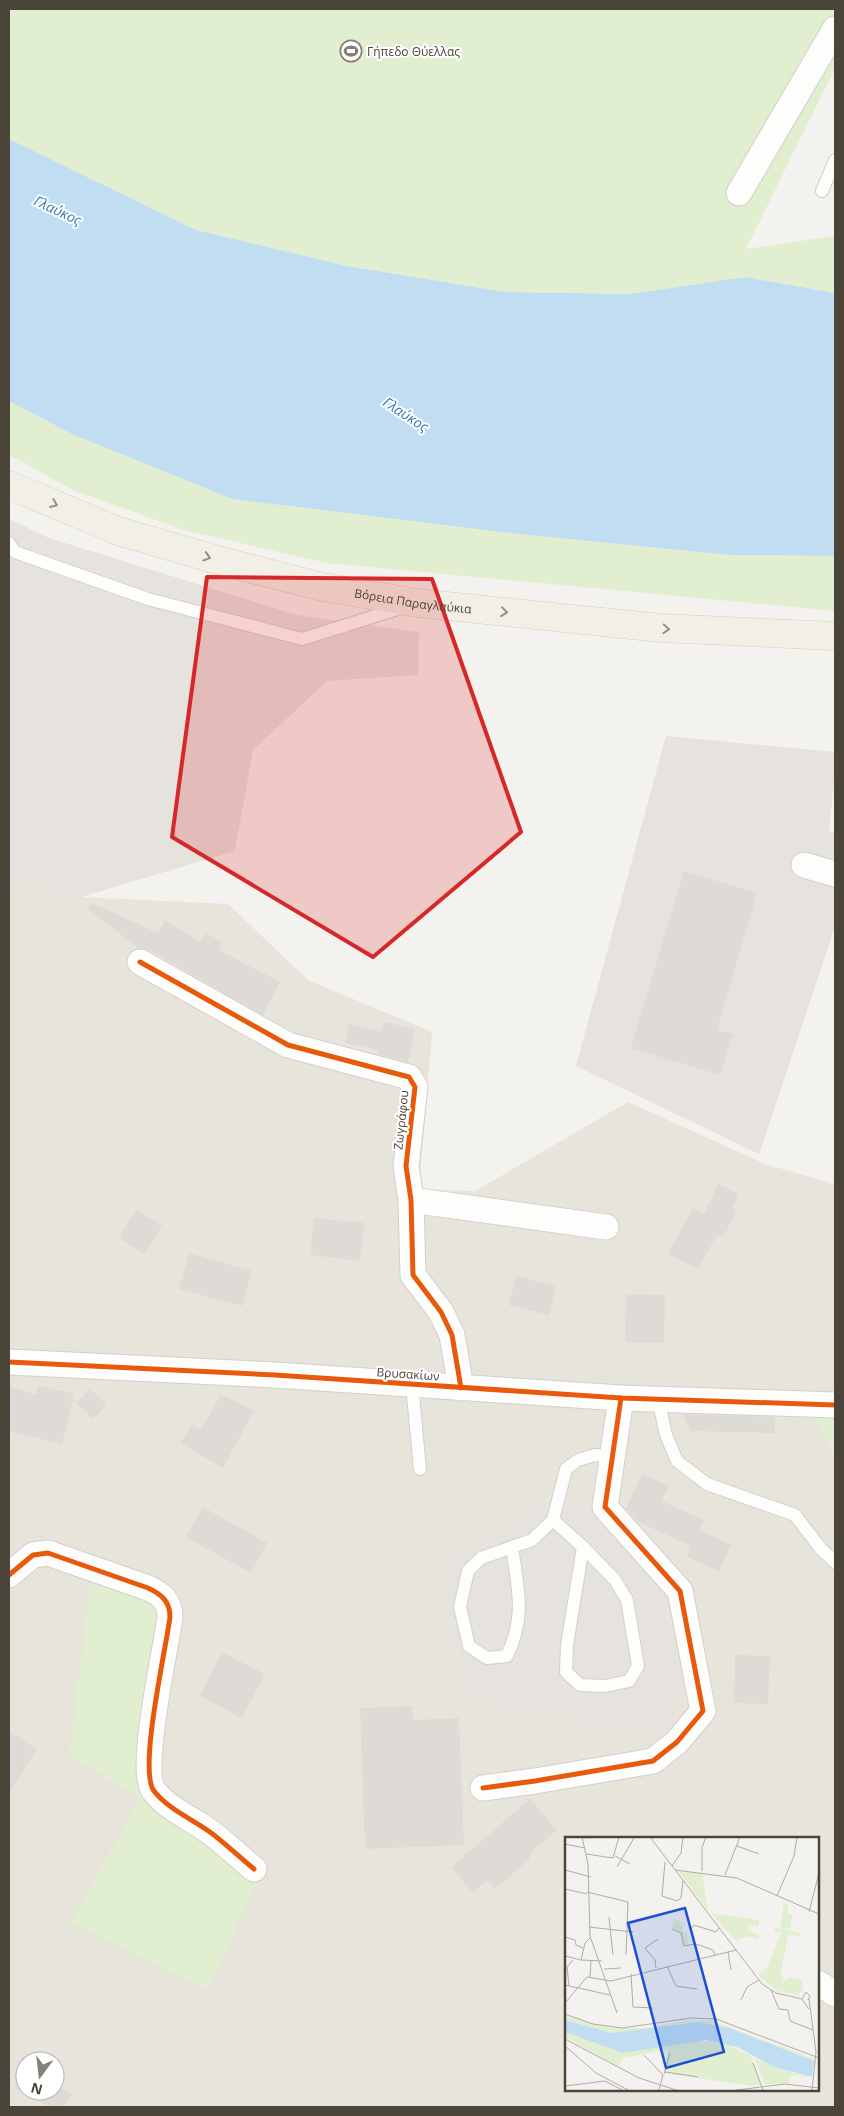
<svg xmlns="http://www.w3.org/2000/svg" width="844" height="2116" font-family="'Open Sans',sans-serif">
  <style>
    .residential { fill: #e7e4dc; fill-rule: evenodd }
    .industrial { fill: #e6e2de }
    .green { fill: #e1eecf }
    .parking { fill: #e6e3df }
    .water { fill: #c0ddf1 }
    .building { fill: #dedbd6 }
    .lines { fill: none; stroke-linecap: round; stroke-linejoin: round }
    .lane-casing { stroke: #d2d0cb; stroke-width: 14 }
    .street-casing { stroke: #d2d0cb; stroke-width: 27 }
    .primary-casing { stroke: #d6cebb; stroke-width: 29 }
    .lane { stroke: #fdfdfc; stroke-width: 12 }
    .street { stroke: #fdfdfc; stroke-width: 25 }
    .primary { stroke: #f2efe6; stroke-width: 28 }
    .cycleway-casing { stroke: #fff; stroke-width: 8 }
    .cycleway { stroke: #e8590c; stroke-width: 5 }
    .oneway { stroke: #969187 }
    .marked { fill: #d62828; fill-opacity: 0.2; stroke: #d62828; stroke-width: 4; stroke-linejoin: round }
    .labels { text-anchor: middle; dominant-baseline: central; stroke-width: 4; stroke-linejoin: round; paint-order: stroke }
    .poi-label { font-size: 12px; fill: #4b4439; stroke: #fff; text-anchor: start }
    .street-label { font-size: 12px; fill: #4b4439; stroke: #fff }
    .water-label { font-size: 14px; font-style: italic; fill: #2e7ab2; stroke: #fff }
    .inset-road { fill: none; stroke: #b0aca6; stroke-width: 1 }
    .view { fill: #1d4ed8; fill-opacity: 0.15; stroke: #1d4ed8; stroke-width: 2.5 }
    .inset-edge { fill: none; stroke: #4b4439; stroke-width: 2.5 }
  </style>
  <rect width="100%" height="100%" fill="#f4f2ee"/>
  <path class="residential" d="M9 881 81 897 228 904 308 980 432 1032 419 1190 475 1191 628 1102 765 1164 835 1184V2107H9ZM566 1838H818V2090H566ZM25 2061H55V2091H25Z"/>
  <g class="industrial">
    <path d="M9 519 49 538 297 615 419 632 418 675 327 681 253 750 235 851 81 897 9 881Z"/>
    <path d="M666 736 835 752V771L829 831 835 833V926L759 1154 576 1066Z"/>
  </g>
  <g class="green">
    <path d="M9 9H835V68L746 249 835 236V293L745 277 630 294 505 292 347 266 196 230 9 139Z"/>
    <path d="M9 401 72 434 232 499 519 534 730 555 835 556V611L327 563 184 530 75 491 9 455Z"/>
    <path d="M814 1417 835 1418V1455Z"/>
    <path d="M91 1575 161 1600 147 1792 259 1879 218 1967 205 1989 71 1923 140 1797 69 1756Z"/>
  </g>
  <path class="parking" d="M594 1506 595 1529 655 1581 683 1679 667 1740 468 1700 435 1557 483 1543 536 1508Z"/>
  <path class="water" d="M9 139 196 230 347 266 505 292 630 294 745 277 835 293V556L730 555 519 534 232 499 72 434 9 401Z"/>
  <g class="building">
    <path d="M684 871 757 893 717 1030 733 1034 720 1075 631 1048Z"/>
    <path d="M92 903 158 933 165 921 201 942 206 933 223 942 219 950 280 982 263 1015 147 949 138 948 88 909Z"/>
    <path d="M384 1022 415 1029 408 1062 377 1054 378 1050 345 1043 349 1024 382 1032Z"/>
    <path d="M718 1184 739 1194 732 1207 737 1210 723 1238 717 1235 698 1269 668 1254 693 1208 704 1214Z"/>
    <path d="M136 1210 162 1225 145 1254 119 1238Z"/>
    <path d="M314 1218 365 1223 360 1261 310 1255Z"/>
    <path d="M189 1253 252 1271 242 1306 179 1289Z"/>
    <path d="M516 1276 556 1286 549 1315 509 1305Z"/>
    <path d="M626 1294 665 1295 664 1343 625 1342Z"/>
    <path d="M38 1385 74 1394 62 1444 9 1431V1386L36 1395Z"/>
    <path d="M90 1389 107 1405 93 1419 76 1403Z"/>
    <path d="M221 1394 254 1411 223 1468 180 1443 192 1424 201 1430Z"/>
    <path d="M682 1414 775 1417V1433L691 1431Z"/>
    <path d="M642 1474 669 1486 662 1501 704 1520 699 1530 731 1545 719 1571 687 1557 691 1546 637 1521 626 1508Z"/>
    <path d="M203 1507 267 1543 251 1573 186 1537Z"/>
    <path d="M222 1652 265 1674 242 1718 200 1696Z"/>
    <path d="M735 1655 770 1656 768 1704 734 1703Z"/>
    <path d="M412 1706 413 1720 459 1718 464 1845 365 1849 360 1708Z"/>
    <path d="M9 1731 37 1749 9 1793Z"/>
    <path d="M530 1799 557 1830 529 1854 530 1859 495 1889 487 1880 473 1893 451 1867Z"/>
    <path d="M25 2068V2091H55V2084L72 2094 64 2107H49L14 2087Z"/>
  </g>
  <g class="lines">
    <g class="lane-casing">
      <g id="lane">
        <path d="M822 191 835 160"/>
        <path d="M9 543 15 552 148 599 302 639 404 607"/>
        <path d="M412 1385 420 1469"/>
        <path d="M658 1399 666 1435 677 1461 707 1484 795 1515 821 1549 835 1562"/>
        <path d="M553 1520 583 1547 615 1580 627 1600 638 1666 629 1681 605 1686 580 1685 566 1672 567 1645 583 1547"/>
        <path d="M512 1547C518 1590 526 1615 507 1656L487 1658 469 1646 460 1607 468 1571 481 1558 532 1540 553 1520 566 1469 578 1460 595 1455 613 1456"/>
      </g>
    </g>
    <g class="street-casing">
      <g id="street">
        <path d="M739 193 835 29"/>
        <path d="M804 865 835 874"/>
        <path d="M140 962 288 1045 409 1077 415 1087 406 1166 411 1200 413 1275 441 1312 452 1335 461 1388"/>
        <path d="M411 1200 606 1227"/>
        <path d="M9 1362 275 1375 621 1398 835 1405"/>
        <path d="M9 1575 33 1555 48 1553 148 1588C161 1594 170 1601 170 1617 166 1649 138 1770 154 1791 168 1809 192 1819 210 1832 225 1843 239 1857 254 1869"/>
        <path d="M483 1788 535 1781 653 1761 677 1742 703 1711 680 1591 605 1507 621 1398"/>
        <path d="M818 1983 835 1994"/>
      </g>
    </g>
    <g class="primary-casing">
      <g id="primary">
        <path id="s1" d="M9 485 118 531 221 561 323 587 418 603 661 628 835 636"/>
      </g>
    </g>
    <use href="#lane" class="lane"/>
    <use href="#street" class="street"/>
    <use href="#primary" class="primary"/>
    <g class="cycleway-casing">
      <g id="cycleway">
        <path d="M140 962 288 1045 409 1077 415 1087 406 1166 411 1200 413 1275 441 1312 452 1335 461 1388"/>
        <path d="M9 1362 275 1375 621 1398 835 1405"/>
        <path d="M9 1575 33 1555 48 1553 148 1588C161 1594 170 1601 170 1617 166 1649 138 1770 154 1791 168 1809 192 1819 210 1832 225 1843 239 1857 254 1869"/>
        <path d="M483 1788 535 1781 653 1761 677 1742 703 1711 680 1591 605 1507 621 1398"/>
      </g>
    </g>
    <use href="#cycleway" class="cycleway"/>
  </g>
  <defs><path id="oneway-chevron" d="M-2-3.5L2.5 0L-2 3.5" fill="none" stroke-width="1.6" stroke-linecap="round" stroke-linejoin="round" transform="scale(1.25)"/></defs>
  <g class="oneway">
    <use href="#oneway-chevron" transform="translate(54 504) rotate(23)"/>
    <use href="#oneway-chevron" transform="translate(207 557) rotate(16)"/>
    <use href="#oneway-chevron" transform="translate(504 612) rotate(6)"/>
    <use href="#oneway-chevron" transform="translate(666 629) rotate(3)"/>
  </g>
  <path class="marked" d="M207 577 432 579 521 832 373 957 172 837Z"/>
  <defs>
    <g id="stadium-ring" transform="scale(1.125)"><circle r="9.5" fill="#fff" stroke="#868178" stroke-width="1.5"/><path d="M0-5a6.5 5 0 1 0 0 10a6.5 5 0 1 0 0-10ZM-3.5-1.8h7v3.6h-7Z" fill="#868178"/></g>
  </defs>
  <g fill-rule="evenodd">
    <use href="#stadium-ring" x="351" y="51"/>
  </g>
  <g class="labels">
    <g class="poi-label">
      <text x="367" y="51">Γήπεδο Θύελλας</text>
    </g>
    <g class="street-label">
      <text stroke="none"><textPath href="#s1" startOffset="422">Βόρεια Παραγλαύκια</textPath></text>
      <text transform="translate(401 1120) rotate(-84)">Ζωγράφου</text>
      <text transform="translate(408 1374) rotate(4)">Βρυσακίων</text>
    </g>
    <g class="water-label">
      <text transform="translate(58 210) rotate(25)">Γλαύκος</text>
      <text transform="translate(406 414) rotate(33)">Γλαύκος</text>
    </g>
  </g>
  <g transform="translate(565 1837)">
    <rect width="254" height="254" fill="#f4f2ee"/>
    <path d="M114 35 137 36 143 74ZM219 66 224 67 222 77 227 78 225 92 215 91ZM146 76 194 83V89L184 88 182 93 195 98 193 102 181 99 171 104ZM109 83 119 85 117 95 122 96 124 109H119L116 95 107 91ZM209 90 236 96 234 99 223 98 215 139 218 140 217 146 224 140 237 143 238 153 233 158 212 154 193 138 202 130 217 95 210 94ZM0 178 44 191H78L126 183H145L250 222 249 224 221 215 189 200 146 187 134 185 47 196 0 183ZM0 195 58 216 130 203 162 207 186 219 196 247 187 249 99 236 103 212 58 221 53 229 0 200ZM189 220 209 230 246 241 226 238 224 246 200 248Z" fill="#e1eecf"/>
    <path d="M0 183 47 196 134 185 164 191 249 224 247 240 209 230 172 210 141 203 58 216 0 195Z" fill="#c0ddf1"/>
    <path class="inset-road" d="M85 0 197 147 211 156 237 162 244 172M26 1 17 0 23 27 25 99 52 176M0 7 20 11M172 9 194 17M21 17 48 21 54 0M50 19 65 27M100 25 97 59 112 64 116 61 118 44M107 29 116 16 118 0M52 30 69 1M0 33 26 40M110 33 172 41 254 77M137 34V10L141 0M160 38 175 0M0 52 22 57M22 55 63 65 61 118M212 59 229 19 232 0M244 75 254 36M44 80 48 118M24 90 68 95M107 92 116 96 119 109 131 107 148 113 150 118M126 92 129 88 151 95 154 91M0 100 10 103 11 108 18 111M25 101 20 106 16 123 37 124M163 115 166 133M0 119 16 123M102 129 111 149 132 152M91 131 90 123 80 111 93 102M39 132 56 131M66 137 68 170 88 171M25 140 26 124M0 148 45 158M4 149 2 130 8 123M206 153 214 172 223 173 225 184 248 193M237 162 241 155 245 159 243 163M244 162 251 215 247 253M176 163 182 150 194 143M0 166 22 140 46 144 171 113M0 177 28 187 57 191 126 181 151 182 254 221M0 202 74 241 111 253M0 209 31 236 63 253M79 218 98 238 94 253M188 226 198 253M100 235 133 240M99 237 105 216M0 249 40 244 57 253M172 253 220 247 254 251"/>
    <path class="view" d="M120 71 159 215 101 231 63 86Z"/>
    <rect width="254" height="254" class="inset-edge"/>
  </g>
  <rect width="844" height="2116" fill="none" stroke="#4b4439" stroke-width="20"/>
  <g transform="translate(40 2076) rotate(195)"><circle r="24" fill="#ffffff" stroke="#b7b4b0"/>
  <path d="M0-4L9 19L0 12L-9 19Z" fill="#868178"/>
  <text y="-8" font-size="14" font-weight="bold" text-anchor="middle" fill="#4b4439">N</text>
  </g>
</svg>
